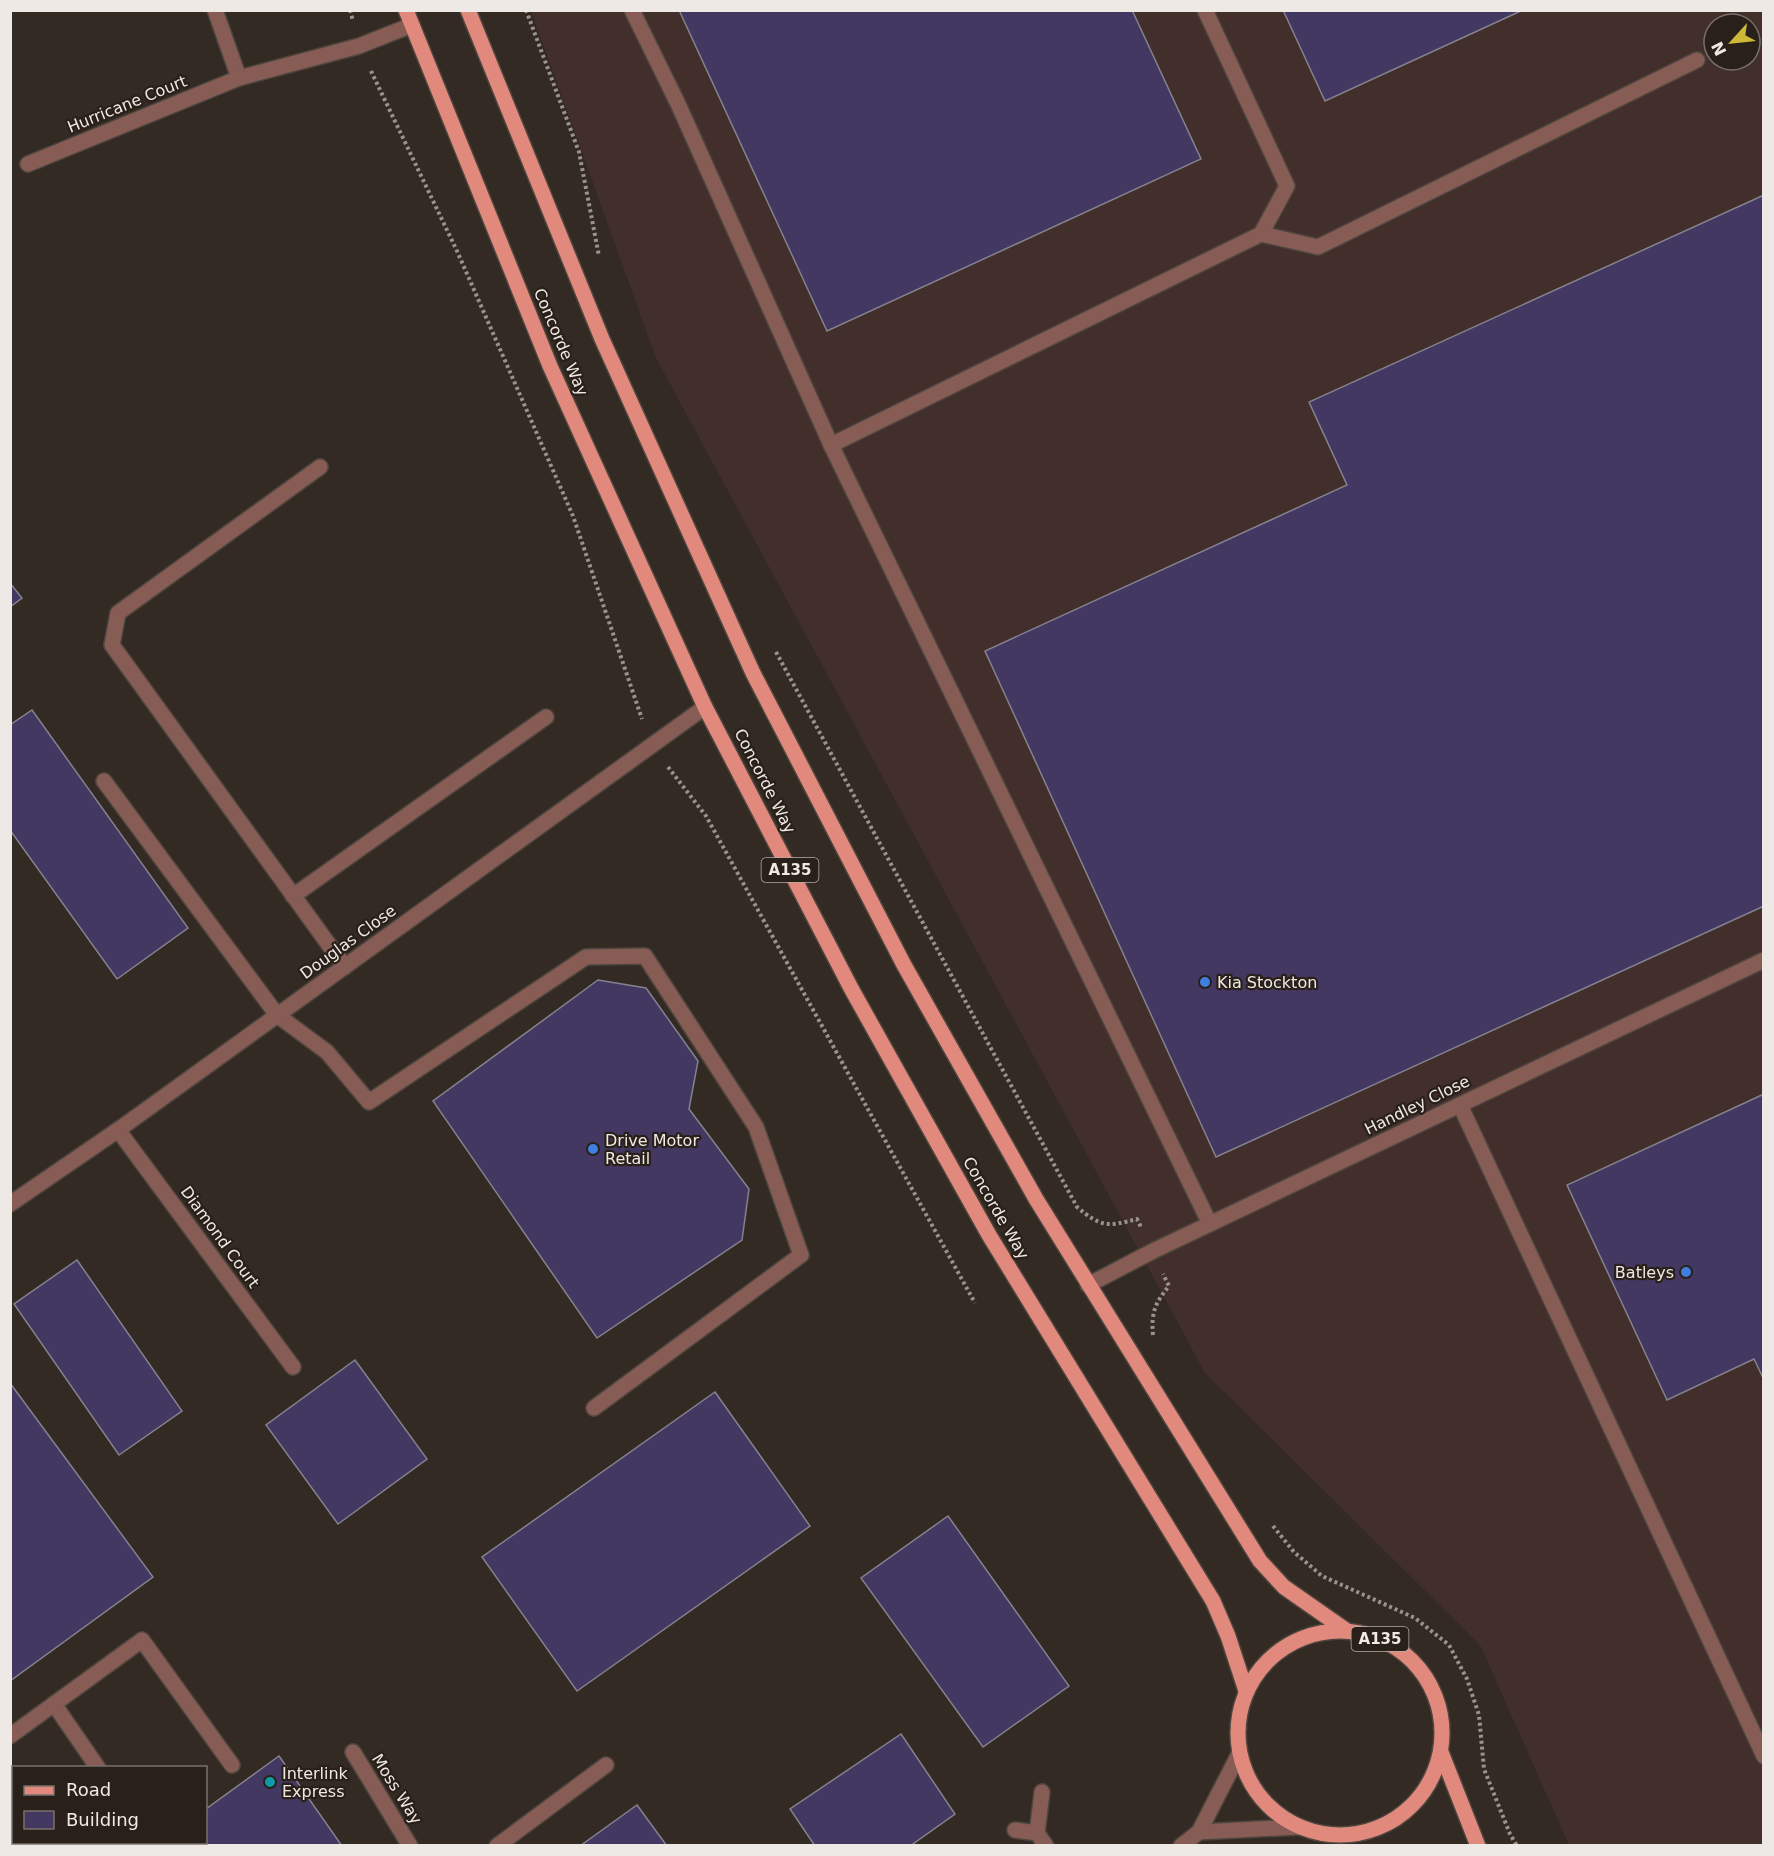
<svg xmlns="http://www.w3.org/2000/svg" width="1774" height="1856" font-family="'DejaVu Sans',sans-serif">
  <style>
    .industrial { fill: #422e2b; fill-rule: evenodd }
    .building { fill: #423861; stroke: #84828e; stroke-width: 1.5 }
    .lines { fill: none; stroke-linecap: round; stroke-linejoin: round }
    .service-casing { stroke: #4d453e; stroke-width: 18 }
    .minor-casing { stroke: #4d453e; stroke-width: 18 }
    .primary-casing { stroke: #4d453e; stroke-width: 18 }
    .path { stroke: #9a928d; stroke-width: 4; stroke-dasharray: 3 3; stroke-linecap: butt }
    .service { stroke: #875c55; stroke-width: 15 }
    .minor { stroke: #875c55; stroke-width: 15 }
    .primary { stroke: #e1897d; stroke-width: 15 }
    .shop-dot { fill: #3f7fe0; stroke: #292019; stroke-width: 2 }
    .culture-dot { fill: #0f9aa8; stroke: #292019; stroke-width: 2 }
    .labels { text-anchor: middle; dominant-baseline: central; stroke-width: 4.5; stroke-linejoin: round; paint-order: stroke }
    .shield { fill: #292019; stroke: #b4ada8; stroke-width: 1.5 }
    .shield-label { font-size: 15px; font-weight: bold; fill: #efe9e5 }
    .street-label { font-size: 16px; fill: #efe9e5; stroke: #292019 }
    .poi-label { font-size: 16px; fill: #efe9e5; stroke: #292019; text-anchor: start }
  </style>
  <rect width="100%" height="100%" fill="#332a23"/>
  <path class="industrial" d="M531 11H1763V1845H1569L1480 1645 1205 1373 656 358ZM1714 24H1750V60H1714Z"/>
  <g class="building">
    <path d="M679 10H1132L1201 159 827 331Z"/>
    <path d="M1283 10H1523L1325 101Z"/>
    <path d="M1764 195V906L1216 1157 985 651 1347 485 1309 402Z"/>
    <path d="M10 583 22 598 10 607Z"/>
    <path d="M32 710 188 928 117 979 10 830V725Z"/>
    <path d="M598 980 646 988 698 1061 689 1109 749 1189 742 1240 597 1338 433 1101Z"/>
    <path d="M1764 1094V1380L1754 1359 1667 1400 1567 1185Z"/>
    <path d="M77 1260 182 1411 119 1455 14 1304Z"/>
    <path d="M355 1360 427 1459 338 1524 266 1425Z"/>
    <path d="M10 1383 153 1577 10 1681Z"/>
    <path d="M715 1392 810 1526 577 1691 482 1557Z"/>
    <path d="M948 1516 1069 1686 983 1747 861 1578Z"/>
    <path d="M901 1734 955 1814 910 1846H815L790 1809Z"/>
    <path d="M279 1756 342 1846H153L158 1842H206V1809Z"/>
    <path d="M637 1805 667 1846H580Z"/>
  </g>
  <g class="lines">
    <g class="service-casing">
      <g id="service">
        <path d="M632 10 679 106 831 445"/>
        <path d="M1205 10 1287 186 1261 234 831 445 1210 1224"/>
        <path d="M1261 234 1318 247 1697 60"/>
        <path d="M320 467 118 613 112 645 345 967"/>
        <path d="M104 781 277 1015 327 1052 369 1102 586 957 645 956 756 1127 801 1255 594 1408"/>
        <path d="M293 896 546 717"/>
        <path d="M1460 1105 1764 1756"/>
        <path d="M54 1704 98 1768"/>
        <path d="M10 1736 142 1640 232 1765"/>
        <path d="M10 1801 14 1805"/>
        <path d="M1015 1830 1037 1833 1046 1846"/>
        <path d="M1037 1833 1042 1792"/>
        <path d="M41 1842 43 1846"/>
        <path d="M497 1846 606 1765"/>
      </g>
    </g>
    <g class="minor-casing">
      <g id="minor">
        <path d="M215 10 239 78"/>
        <path d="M28 164 239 78 359 46 412 25"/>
        <path d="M118 1130 293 1367"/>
        <path d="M10 1204 118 1130 705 707"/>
        <path d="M1088 1285 1153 1251 1764 960"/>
        <path d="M353 1752 410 1846"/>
        <path d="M1199 1832 1299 1827"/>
        <path d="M1181 1846 1199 1832 1239 1754"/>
      </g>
    </g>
    <g class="primary-casing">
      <g id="primary">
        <path d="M406 10 550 366 705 707 852 990 989 1235 1213 1601 1228 1636 1246 1691"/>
        <path d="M468 10 602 339 753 673 904 965 1036 1199 1260 1561 1284 1587 1347 1631"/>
        <circle cx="1340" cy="1733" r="102"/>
        <path d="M1441 1752 1478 1846"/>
      </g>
    </g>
    <g class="path">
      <path d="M350 10 353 21"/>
      <path d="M526 10 579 152 599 256"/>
      <path d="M371 71 457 251 573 516 642 719"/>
      <path d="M776 652 1077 1207C1101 1227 1107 1227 1137 1219L1142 1229"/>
      <path d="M668 767 706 816 975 1303"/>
      <path d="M1153 1335C1151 1313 1155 1303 1169 1286L1163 1274"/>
      <path d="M1273 1526 1294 1552 1322 1576 1415 1618 1449 1645 1467 1679 1479 1715 1484 1769 1510 1834 1517 1846"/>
    </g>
    <use href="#service" class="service"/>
    <use href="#minor" class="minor"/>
    <use href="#primary" class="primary"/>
  </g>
  <g class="shop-dot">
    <circle cx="1205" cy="982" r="6"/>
    <circle cx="593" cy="1149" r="6"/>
    <circle cx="1686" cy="1272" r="6"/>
  </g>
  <circle class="culture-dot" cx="270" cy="1782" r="6"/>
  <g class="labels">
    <g class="shield">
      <rect x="761.5" y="858" width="57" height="24" rx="4.5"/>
      <rect x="1351.5" y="1627" width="57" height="24" rx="4.5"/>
    </g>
    <g class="shield-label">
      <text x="790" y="870">A135</text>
      <text x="1380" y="1639">A135</text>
    </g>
    <g class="street-label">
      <text transform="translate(127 104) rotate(-22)">Hurricane Court</text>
      <text transform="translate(561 342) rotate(67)">Concorde Way</text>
      <text transform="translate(765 781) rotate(63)">Concorde Way</text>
      <text transform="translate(348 942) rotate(-36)">Douglas Close</text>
      <text transform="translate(1417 1105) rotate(-26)">Handley Close</text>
      <text transform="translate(996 1208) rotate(60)">Concorde Way</text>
      <text transform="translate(220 1237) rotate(54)">Diamond Court</text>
      <text transform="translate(397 1789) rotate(58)">Moss Way</text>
    </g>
    <g class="poi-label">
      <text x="1217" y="982">Kia Stockton</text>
      <text x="605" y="1140">Drive Motor<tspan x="605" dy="18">Retail</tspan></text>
      <text x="1674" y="1272" text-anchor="end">Batleys</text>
      <text x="282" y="1773">Interlink<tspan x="282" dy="18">Express</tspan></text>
    </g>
  </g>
  <rect width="1774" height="1856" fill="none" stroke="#efe9e5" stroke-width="24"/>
  <rect x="12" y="1766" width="195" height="78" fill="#292019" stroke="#78706b" stroke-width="1.5"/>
  <rect x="24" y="1786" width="30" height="9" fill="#e1897d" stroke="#78706b" stroke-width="1.5"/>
  <text x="66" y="1796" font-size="18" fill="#efe9e5">Road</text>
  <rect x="24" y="1811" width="30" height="18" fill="#423861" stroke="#78706b" stroke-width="1.5"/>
  <text x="66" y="1826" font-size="18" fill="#efe9e5">Building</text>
  <g transform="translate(1732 42) rotate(243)"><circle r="28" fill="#292019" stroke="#78706b" stroke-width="1.5"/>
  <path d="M0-4.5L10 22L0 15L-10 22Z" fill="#cdb938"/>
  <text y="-9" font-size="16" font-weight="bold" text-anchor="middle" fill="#efe9e5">N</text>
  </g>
</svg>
